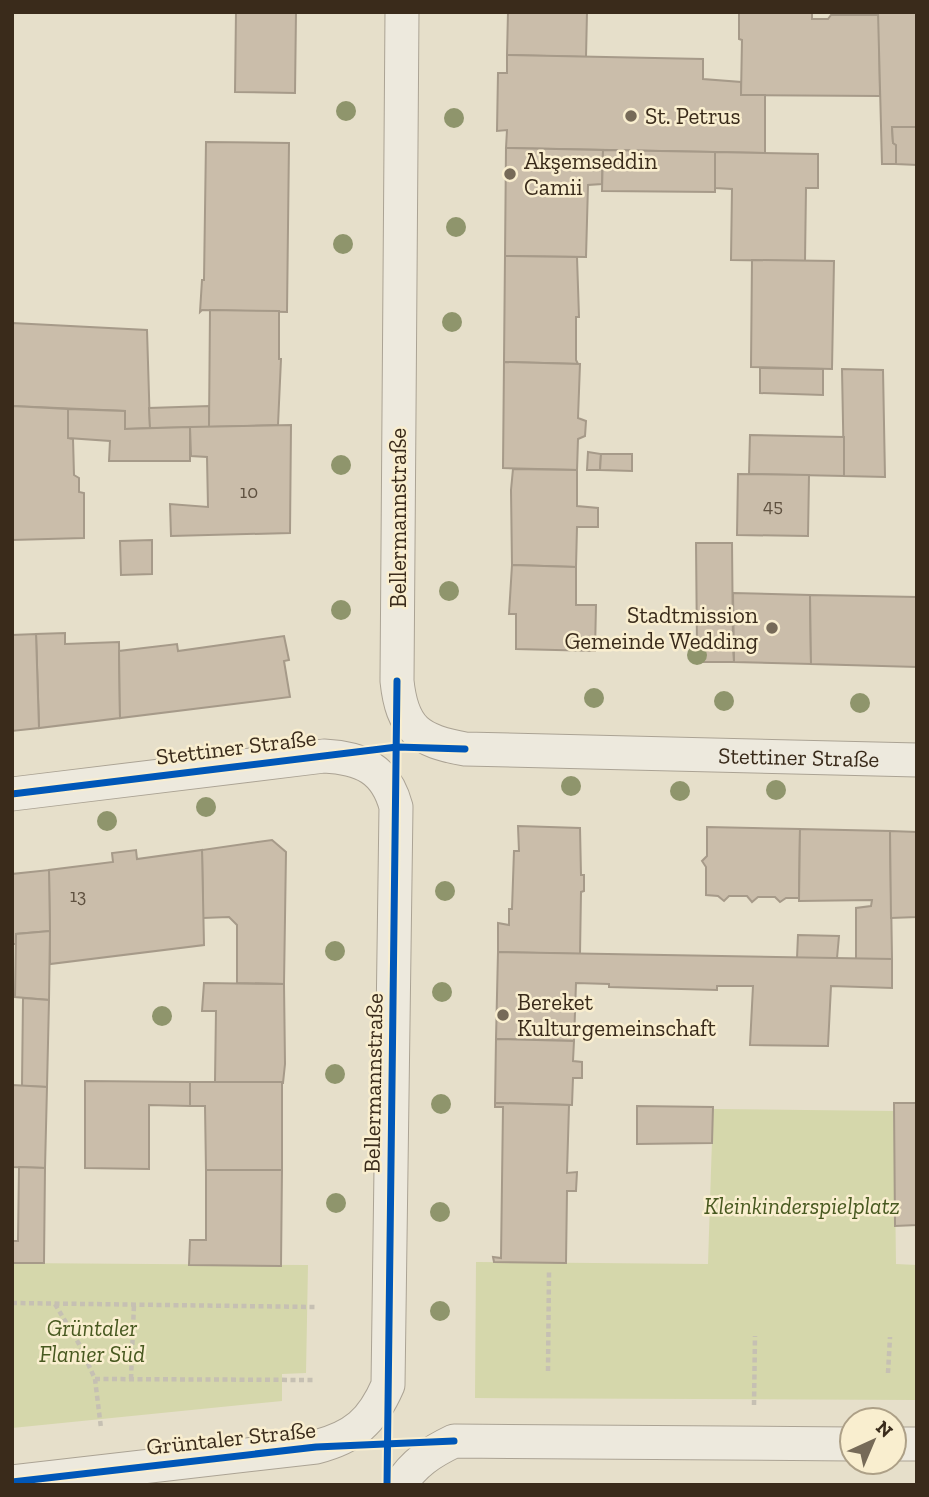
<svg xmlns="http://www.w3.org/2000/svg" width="929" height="1497" font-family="'Zilla Slab',serif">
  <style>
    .green { fill: #d5d7ab }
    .building { fill: #cabdaa; stroke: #a69a89; stroke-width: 2 }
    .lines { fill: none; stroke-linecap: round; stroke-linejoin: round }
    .minor-casing { stroke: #aba394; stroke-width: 35 }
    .path { stroke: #c6c0b3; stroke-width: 4.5; stroke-dasharray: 5 3.5; stroke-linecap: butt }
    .minor { stroke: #ede9dd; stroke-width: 33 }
    .cycleway-casing { stroke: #f9eecf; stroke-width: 11 }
    .cycleway { stroke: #0057b8; stroke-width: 7 }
    .tree { fill: #8f956c }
    .poi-dot { fill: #766a58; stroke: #f9eecf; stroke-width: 2.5 }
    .labels { text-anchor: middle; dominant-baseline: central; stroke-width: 5; stroke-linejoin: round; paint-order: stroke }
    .number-label { font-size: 19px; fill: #5e503f }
    .poi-label { font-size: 23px; fill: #3a2b1b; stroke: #f9eecf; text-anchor: start }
    .street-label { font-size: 23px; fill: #3a2b1b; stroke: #f9eecf }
    .park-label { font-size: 23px; font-style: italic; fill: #485920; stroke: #f9eecf }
  </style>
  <rect width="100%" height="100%" fill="#e6dfca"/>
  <g class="green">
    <path d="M713 1109 894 1111 896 1264 917 1265V1400L475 1398 476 1262 708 1264Z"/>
    <path d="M12 1263 308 1265 306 1373 282 1374V1401L12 1428Z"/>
  </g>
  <g class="building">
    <path d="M236 12H296L295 93 235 92Z"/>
    <path d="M508 12H587L586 57 507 55Z"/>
    <path d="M739 12H812V19H828L831 15H879L880 96 741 95 742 40 739 39Z"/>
    <path d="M878 12H917V127H892L893 143 896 145V164H882Z"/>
    <path d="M507 55 703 59V79L741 82V95H765V153L506 148 507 130 497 131 498 73H507Z"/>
    <path d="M892 127H917V165L896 164V145L893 143Z"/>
    <path d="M206 142 289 143 287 312 202 310 200 312 202 280H204Z"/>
    <path d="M506 148 603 150 602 184 588 185 586 257 505 256Z"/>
    <path d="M603 150 715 152V192L602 191Z"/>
    <path d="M715 152 818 154V188H806L805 261 731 260 732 189 715 188Z"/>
    <path d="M505 256 577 257 579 317H576V360L578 364 504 362Z"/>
    <path d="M752 260 834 261 832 369 751 367Z"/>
    <path d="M210 310 279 311V359H281L278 425 209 427Z"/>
    <path d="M12 323 147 330 150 428 125 429V411L12 406Z"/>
    <path d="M504 362 580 364 578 418 586 421 585 436 578 439 577 470 503 468Z"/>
    <path d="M760 368 823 369V395L760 393Z"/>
    <path d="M842 369 883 370 885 477 844 476Z"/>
    <path d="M12 406 68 409V438L73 439 74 475 79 478V492L84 493V538L12 540Z"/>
    <path d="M209 406V427L150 428 149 408Z"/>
    <path d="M68 409 125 411V429L190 427V461H109L110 441 68 438Z"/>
    <path d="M291 425 290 533 171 536 170 504 208 507 207 457 191 456 190 427Z"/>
    <path d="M750 435 844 437V476L749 474Z"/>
    <path d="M588 452 601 454 600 470H587Z"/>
    <path d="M601 454H632V471L600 470Z"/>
    <path d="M513 469 577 470V506L598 508V527H577L576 567 512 565 511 490Z"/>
    <path d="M738 474 809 475 808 536 737 535Z"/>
    <path d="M152 540V574L121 575 120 541Z"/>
    <path d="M696 543H732L733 648H697Z"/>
    <path d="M512 565 576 567V605H596L595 651 516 649V614H509Z"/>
    <path d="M733 593 810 595 811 664 734 662Z"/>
    <path d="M810 595 917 597V667L811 664Z"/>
    <path d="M65 633V644L119 642 120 718 39 728 36 634Z"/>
    <path d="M36 634 39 728 12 731V635Z"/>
    <path d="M284 636 289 660 284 661 290 697 120 718 119 651 177 644 178 651Z"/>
    <path d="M703 648H733L734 662H703Z"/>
    <path d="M518 826 580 828 581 875H584V891L581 892 580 954 498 952V923L509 925V909H512L514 851H519Z"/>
    <path d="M707 827 800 829 799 898H786L780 902 775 897H758L752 902 747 896H729L724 901 718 896 706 895V867L702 861 707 856Z"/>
    <path d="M800 829 890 831 892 959H856V908L871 906 872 900 799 901Z"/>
    <path d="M890 831 917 832V917L891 918Z"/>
    <path d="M272 840 286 852 284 984 237 983V925L229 917 203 918 202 850Z"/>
    <path d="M136 850 137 859 202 850 204 945 50 964 49 870 113 862 112 853Z"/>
    <path d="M49 870 50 931 16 934V944H12V874Z"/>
    <path d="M50 931 49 1000 15 997 16 934Z"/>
    <path d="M798 935 839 936 837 958H797Z"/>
    <path d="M498 952 892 959V988L831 986 828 1046 750 1045 753 986H717V990L609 987V984L576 983 574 1041 496 1039Z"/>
    <path d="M204 983 284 984 285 1064 283 1083 215 1082 216 1011H202Z"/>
    <path d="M23 998 49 1000 47 1087 22 1086Z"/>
    <path d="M496 1039 574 1041 573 1061 582 1062V1078H573L572 1105 495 1103Z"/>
    <path d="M85 1081 190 1082V1106L149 1105V1169L85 1168Z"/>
    <path d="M190 1082H282V1170H206L205 1106H190Z"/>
    <path d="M12 1085 47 1087 45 1168 12 1167Z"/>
    <path d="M495 1103 569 1105 567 1173 577 1172 576 1191H567L566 1263 494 1262 493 1257 501 1258 503 1107H495Z"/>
    <path d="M894 1103H917V1225L895 1226Z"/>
    <path d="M637 1106 713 1107 712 1143 637 1144Z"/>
    <path d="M19 1167 45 1168 44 1263H12V1241H18Z"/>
    <path d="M206 1170H282L281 1266 189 1265 190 1240H206Z"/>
  </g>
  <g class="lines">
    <g class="minor-casing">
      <g id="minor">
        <path id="s1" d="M402 12 397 681C402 729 419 741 465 749L917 760"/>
        <path d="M12 794 324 756C362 758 386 769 396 807L388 1385C372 1422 354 1437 316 1447L12 1482"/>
        <path d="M894 1444H917"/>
        <path d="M400 1485C414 1463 431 1452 454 1441L852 1444"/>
      </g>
    </g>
    <g class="path">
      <path d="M12 1303 315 1307"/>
      <path d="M55 1304 79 1344 95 1379 101 1428"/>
      <path d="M548 1371 549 1272"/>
      <path d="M888 1373 890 1337"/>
      <path d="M95 1379 314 1380"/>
      <path d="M131 1379 134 1304"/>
      <path d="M754 1405 755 1336"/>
    </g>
    <use href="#minor" class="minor"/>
    <g class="cycleway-casing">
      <g id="cycleway">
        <path d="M12 794 397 747 465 749"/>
        <path d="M12 1482 316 1447 454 1441"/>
        <path d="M387 1485 397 681"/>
      </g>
    </g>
    <use href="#cycleway" class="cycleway"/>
  </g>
  <g class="tree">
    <circle cx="346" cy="111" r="10"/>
    <circle cx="454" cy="118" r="10"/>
    <circle cx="456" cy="227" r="10"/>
    <circle cx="343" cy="244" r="10"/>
    <circle cx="452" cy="322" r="10"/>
    <circle cx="341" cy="465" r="10"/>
    <circle cx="449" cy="591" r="10"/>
    <circle cx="341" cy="610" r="10"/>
    <circle cx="697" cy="655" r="10"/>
    <circle cx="594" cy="698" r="10"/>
    <circle cx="724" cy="701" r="10"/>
    <circle cx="860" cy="703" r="10"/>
    <circle cx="571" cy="786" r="10"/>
    <circle cx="776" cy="790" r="10"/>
    <circle cx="680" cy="791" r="10"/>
    <circle cx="206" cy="807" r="10"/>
    <circle cx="107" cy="821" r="10"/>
    <circle cx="445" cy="891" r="10"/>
    <circle cx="335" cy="951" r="10"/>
    <circle cx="442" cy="992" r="10"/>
    <circle cx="162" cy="1016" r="10"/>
    <circle cx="335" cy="1074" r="10"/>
    <circle cx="441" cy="1104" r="10"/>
    <circle cx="336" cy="1203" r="10"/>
    <circle cx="440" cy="1212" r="10"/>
    <circle cx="440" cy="1311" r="10"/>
  </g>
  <g class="poi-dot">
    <circle cx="631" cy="116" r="7"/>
    <circle cx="510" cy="174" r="7"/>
    <circle cx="772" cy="628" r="7"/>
    <circle cx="503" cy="1015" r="7"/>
  </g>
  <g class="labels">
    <g class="number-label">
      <text x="249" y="491">10</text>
      <text x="773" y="505">45</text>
      <text x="78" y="895">13</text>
    </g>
    <g class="poi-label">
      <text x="645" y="116">St. Petrus</text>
      <text x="524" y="161">Akşemseddin<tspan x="524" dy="26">Camii</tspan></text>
      <text x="758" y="615" text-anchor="end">Stadtmission<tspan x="758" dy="26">Gemeinde Wedding</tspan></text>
      <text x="517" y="1002">Bereket<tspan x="517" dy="26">Kulturgemeinschaft</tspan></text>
    </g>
    <g class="street-label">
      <text transform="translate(398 518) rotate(-90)">Bellermannstraße</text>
      <text transform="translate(236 747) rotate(-7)">Stettiner Straße</text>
      <text stroke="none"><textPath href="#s1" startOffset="1110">Stettiner Straße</textPath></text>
      <text transform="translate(373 1083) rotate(-89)">Bellermannstraße</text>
      <text transform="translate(231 1438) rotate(-6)">Grüntaler Straße</text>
    </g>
    <g class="park-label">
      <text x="802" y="1206">Kleinkinderspielplatz</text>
      <text x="92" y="1328">Grüntaler<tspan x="92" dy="26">Flanier Süd</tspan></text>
    </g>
  </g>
  <rect width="929" height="1497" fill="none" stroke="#3a2b1b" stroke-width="28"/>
  <g transform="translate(873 1441) rotate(44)"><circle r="33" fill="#f9eecf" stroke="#ada087" stroke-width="2"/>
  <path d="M0-5L12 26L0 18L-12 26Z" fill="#766a58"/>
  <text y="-10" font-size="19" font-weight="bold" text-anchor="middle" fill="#3a2b1b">N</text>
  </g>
</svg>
